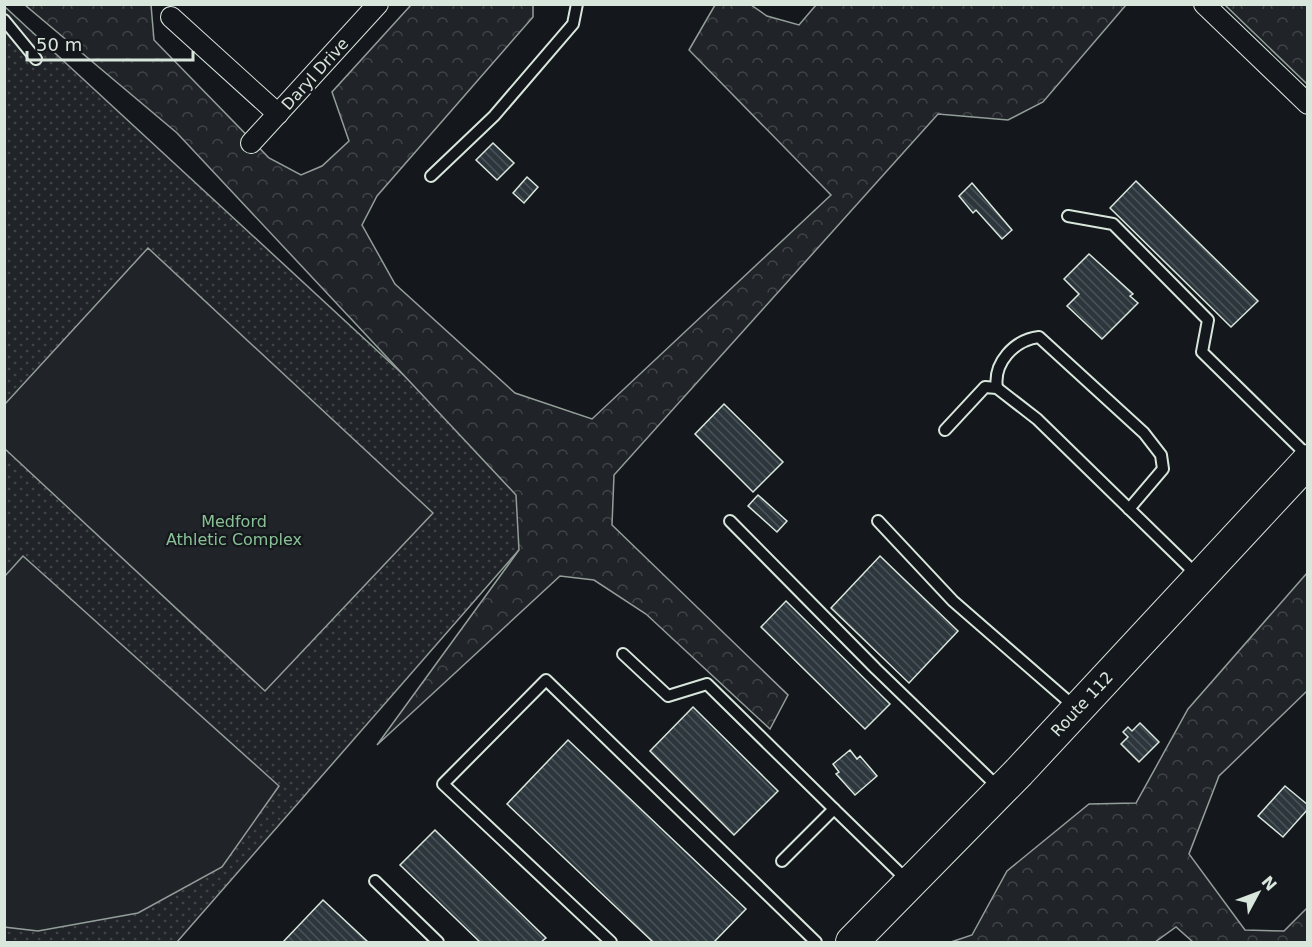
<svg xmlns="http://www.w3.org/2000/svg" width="1312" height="947" font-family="'DejaVu Sans',sans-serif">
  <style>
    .grass { fill: url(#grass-dots); stroke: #939e99; stroke-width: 1.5 }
    .forest { fill: url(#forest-crowns); stroke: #939e99; stroke-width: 1.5 }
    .garden { fill: #202428; stroke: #939e99; stroke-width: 1.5 }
    .building { fill: url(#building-back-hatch); stroke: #d8e6dc; stroke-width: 1.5 }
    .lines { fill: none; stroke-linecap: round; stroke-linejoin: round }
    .lane-casing { stroke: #d8e6dc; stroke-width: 14 }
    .street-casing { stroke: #d8e6dc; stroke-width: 22 }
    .primary-casing { stroke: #d8e6dc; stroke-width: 34 }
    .lane { stroke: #14181c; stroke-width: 10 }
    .street { stroke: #14181c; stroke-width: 20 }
    .primary { stroke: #14181c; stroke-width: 32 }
    .labels { text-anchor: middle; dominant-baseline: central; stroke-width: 4.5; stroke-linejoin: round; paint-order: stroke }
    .street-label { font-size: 16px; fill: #d8e6dc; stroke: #14181c }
    .park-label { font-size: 16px; fill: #8ac095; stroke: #14181c }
  </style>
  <defs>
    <pattern id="grass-dots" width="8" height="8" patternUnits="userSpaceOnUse" patternTransform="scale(1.5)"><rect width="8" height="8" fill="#202428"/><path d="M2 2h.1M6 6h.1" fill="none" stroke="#404447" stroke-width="1.8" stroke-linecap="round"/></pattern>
    <pattern id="forest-crowns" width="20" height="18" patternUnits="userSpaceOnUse" patternTransform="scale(1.5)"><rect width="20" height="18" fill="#202428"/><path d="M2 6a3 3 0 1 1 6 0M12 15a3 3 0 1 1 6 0" fill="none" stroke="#404447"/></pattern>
    <pattern id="building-back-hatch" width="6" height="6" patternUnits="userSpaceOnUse" patternTransform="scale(1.5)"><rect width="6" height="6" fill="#2c363c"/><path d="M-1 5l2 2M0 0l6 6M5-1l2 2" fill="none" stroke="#4a5358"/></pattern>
  </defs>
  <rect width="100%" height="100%" fill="#14181c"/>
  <path class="grass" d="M4 6 552 512 177 942H5Z"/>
  <g class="forest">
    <path d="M25 5H151L154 40 269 158 301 175 322 166 349 141 332 92 411 5H533V17L377 196 362 225 395 284 515 393 592 419 831 195 689 50 715 5H751L767 16 799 25 816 5H1126L1043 102 1008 120 938 114 614 475 612 525 788 695 770 729 646 614 594 580 560 576 377 745 519 550 516 495 177 133Z"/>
    <path d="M1225 5H1307V84Z"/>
    <path d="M1307 573V691L1219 776 1189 854 1245 930 1284 931 1307 908V942H1193L1176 927 1155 942H951L972 935 1007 871 1089 804 1136 803 1188 709Z"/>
  </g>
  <g class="garden">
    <path d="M148 248 433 513 265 691 5 449V404Z"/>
    <path d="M23 556 279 786 222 867 138 913 38 931 4 927 5 576Z"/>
  </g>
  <g class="building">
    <path d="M493 143 514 163 497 180 476 160Z"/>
    <path d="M527 177 538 187 524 203 513 193Z"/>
    <path d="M1136 181 1258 301 1231 327 1110 208Z"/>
    <path d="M972 183 1012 230 1002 239 976 210 973 213 959 196Z"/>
    <path d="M1089 254 1133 294 1130 296 1138 303 1102 339 1067 306 1079 294 1064 279Z"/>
    <path d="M724 404 783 462 753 492 695 434Z"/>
    <path d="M758 495 787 521 777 532 748 506Z"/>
    <path d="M880 556 958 631 909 683 831 608Z"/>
    <path d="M786 601 890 704 865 729 761 627Z"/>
    <path d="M693 707 778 791 734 835 650 751Z"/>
    <path d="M1140 723 1159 742 1139 762 1121 744 1128 737 1123 732 1128 727 1132 731Z"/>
    <path d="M568 740 746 909 714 942H653L507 804Z"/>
    <path d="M850 750 857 759 860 756 877 776 855 795 836 774 839 772 833 764Z"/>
    <path d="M1285 786 1308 805V809L1283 837 1258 816Z"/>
    <path d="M435 830 546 938 541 942H480L400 865Z"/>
    <path d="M323 900 368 942H283Z"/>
  </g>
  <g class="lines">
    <g class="lane-casing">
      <g id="lane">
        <path d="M4 20 36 59"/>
        <path d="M431 176 494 116 573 24 577 4"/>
        <path d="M1068 216 1113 224 1208 320 1202 352 1308 456"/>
        <path d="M997 388C993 363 1014 340 1039 337L1144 433 1161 455 1163 469 1129 509"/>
        <path d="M945 430 985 387 997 388 1037 419 1197 575"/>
        <path d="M730 521 876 669 999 788"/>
        <path d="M878 521 953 601 1076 708"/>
        <path d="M623 654 668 696 707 684 834 809"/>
        <path d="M782 861 834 809 908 881"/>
        <path d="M375 881 438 942"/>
        <path d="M611 942 443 784 546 680 816 942"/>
      </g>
    </g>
    <g class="street-casing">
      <g id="street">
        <path d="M1204 4 1308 104"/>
        <path d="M171 17 278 114"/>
        <path d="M251 143 378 4"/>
      </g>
    </g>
    <g class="primary-casing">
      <path id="primary" d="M852 942 1019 772 1308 461"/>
    </g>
    <use href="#lane" class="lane"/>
    <use href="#street" class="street"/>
    <use href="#primary" class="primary"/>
  </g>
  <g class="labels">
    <g class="street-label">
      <text transform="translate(315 74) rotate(-48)">Daryl Drive</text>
      <text transform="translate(1082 704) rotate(-47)">Route 112</text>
    </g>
    <g class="park-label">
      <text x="234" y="521">Medford<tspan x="234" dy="18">Athletic Complex</tspan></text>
    </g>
  </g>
  <rect width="1312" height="947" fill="none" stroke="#d8e6dc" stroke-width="12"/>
  <g transform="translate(1258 893) rotate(49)" stroke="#14181c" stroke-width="4.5" paint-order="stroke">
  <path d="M0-4.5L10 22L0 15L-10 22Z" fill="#d8e6dc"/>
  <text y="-9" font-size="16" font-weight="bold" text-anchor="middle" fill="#d8e6dc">N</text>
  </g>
  <path d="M27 51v9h166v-9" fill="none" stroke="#d8e6dc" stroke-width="3"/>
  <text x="36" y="51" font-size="18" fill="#d8e6dc" stroke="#14181c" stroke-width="4.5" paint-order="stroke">50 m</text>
</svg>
